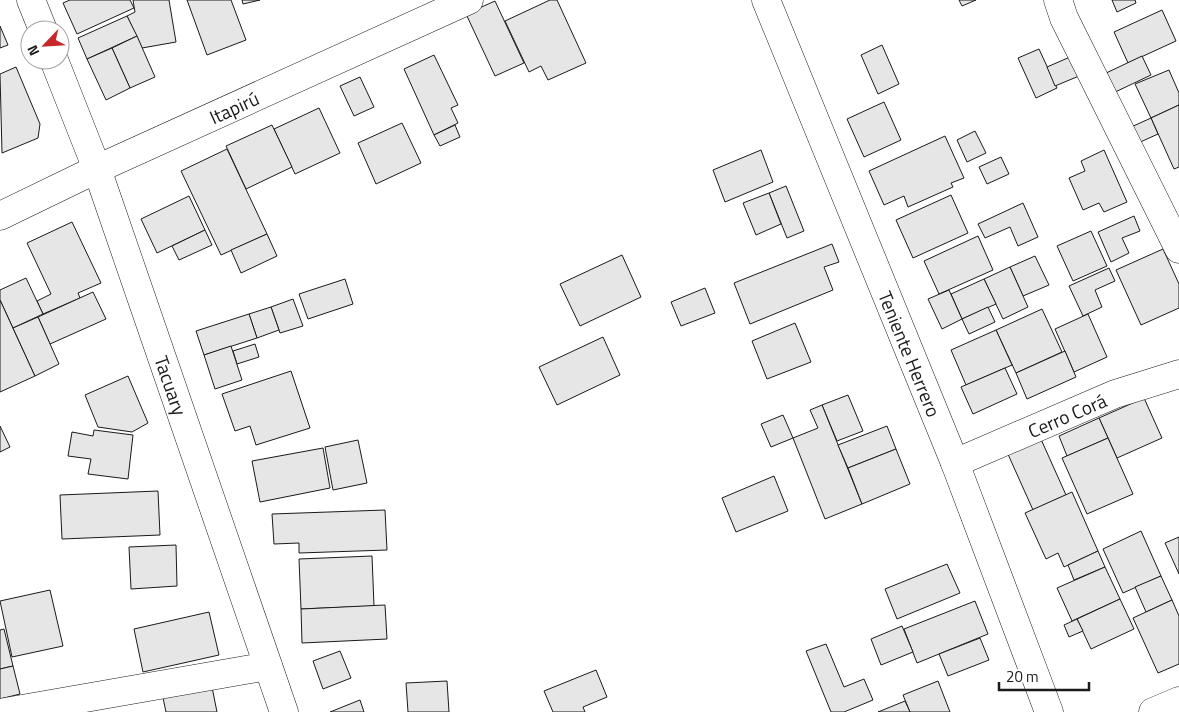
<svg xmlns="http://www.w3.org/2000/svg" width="1179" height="712" font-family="'Titillium Web',sans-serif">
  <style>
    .building { fill: #e6e6e6; stroke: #1a1a1a }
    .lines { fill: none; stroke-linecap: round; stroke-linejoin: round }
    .minor-casing { stroke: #1a1a1a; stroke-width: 29 }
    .secondary-casing { stroke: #1a1a1a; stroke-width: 29 }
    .minor { stroke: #fff; stroke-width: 28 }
    .secondary { stroke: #fff; stroke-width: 28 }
    .labels { text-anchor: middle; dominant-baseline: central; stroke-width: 4; stroke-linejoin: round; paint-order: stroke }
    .street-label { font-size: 19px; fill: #1a1a1a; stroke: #fff }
  </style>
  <rect width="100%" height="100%" fill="#fff"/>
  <g class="building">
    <path d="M70 0H130L134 8 77 34 63 3Z"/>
    <path d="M133 0H169L176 42 142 48 127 16 135 12Z"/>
    <path d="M187 0H231L246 40 207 55Z"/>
    <path d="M242 0H260L243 4Z"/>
    <path d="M550 0H557L586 63 548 80 541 66 529 72 505 21Z"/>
    <path d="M959 0H976L962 6Z"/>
    <path d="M1112 0H1135L1136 3 1117 12Z"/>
    <path d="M495 1 524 63 495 76 466 14Z"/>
    <path d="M1162 10 1176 41 1128 63 1114 32Z"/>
    <path d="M127 16 137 36 87 59 78 38Z"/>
    <path d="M0 26 8 45 0 48Z"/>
    <path d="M137 36 155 77 130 88 112 48Z"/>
    <path d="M882 45 899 84 878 94 861 55Z"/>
    <path d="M112 48 130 88 106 100 87 59Z"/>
    <path d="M1039 49 1057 88 1036 98 1018 58Z"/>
    <path d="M434 55 458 105 451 108 458 123 434 135 404 69Z"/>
    <path d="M1142 56 1151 75 1111 94 1102 75Z"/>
    <path d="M1070 57 1079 76 1055 86 1047 67Z"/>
    <path d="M16 67 40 124 38 138 2 153 0 74Z"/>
    <path d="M1169 70 1179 93V105L1151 118 1135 84Z"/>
    <path d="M360 77 374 107 354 116 340 86Z"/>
    <path d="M884 102 901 140 864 157 847 119Z"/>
    <path d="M1179 105V167L1174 169 1151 118Z"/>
    <path d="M319 108 340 153 295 174 274 129Z"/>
    <path d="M1151 118 1158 134 1136 144 1129 128Z"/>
    <path d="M402 123 421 163 376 184 358 143Z"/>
    <path d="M272 125 292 167 246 189 226 146Z"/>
    <path d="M455 125 460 137 440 146 434 135Z"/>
    <path d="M975 131 986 153 967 162 957 140Z"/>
    <path d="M945 136 964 178 951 183 953 187 908 207 904 196 884 205 869 171Z"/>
    <path d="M227 149 267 234 221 255 181 171Z"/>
    <path d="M761 150 773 182 725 202 713 170Z"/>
    <path d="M1104 150 1127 202 1104 212 1099 203 1083 210 1069 178 1085 171 1081 161Z"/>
    <path d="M1001 157 1009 174 987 184 979 167Z"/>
    <path d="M786 186 804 231 787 238 769 193Z"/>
    <path d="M769 193 781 224 756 235 743 203Z"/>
    <path d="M951 195 968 233 913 258 896 220Z"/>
    <path d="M189 196 205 230 157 253 141 219Z"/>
    <path d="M1023 203 1038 237 1018 246 1010 227 985 238 978 224Z"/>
    <path d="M1134 216 1140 231 1122 238 1129 253 1111 262 1098 232Z"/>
    <path d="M72 222 101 283 78 293 80 298 43 314 37 301 51 294 27 243Z"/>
    <path d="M205 230 212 245 179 260 172 246Z"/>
    <path d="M1091 231 1107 266 1073 281 1057 246Z"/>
    <path d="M267 234 277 256 241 273 231 250Z"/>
    <path d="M978 236 993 270 939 294 924 261Z"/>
    <path d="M832 244 839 262 824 267 833 290 750 324 734 283Z"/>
    <path d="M1163 249 1179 284V308L1141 325 1116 270Z"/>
    <path d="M622 255 641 297 580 326 560 284Z"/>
    <path d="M1035 256 1049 285 1023 296 1010 267Z"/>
    <path d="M1010 267 1028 307 1003 319 984 279Z"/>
    <path d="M1109 268 1115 281 1095 290 1102 307 1083 316 1069 286Z"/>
    <path d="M26 278 43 314 13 328 0 300V290Z"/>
    <path d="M345 279 353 304 308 319 299 294Z"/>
    <path d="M984 279 996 304 962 319 951 294Z"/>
    <path d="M705 288 715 313 681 326 671 302Z"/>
    <path d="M949 290 962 319 942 329 928 299Z"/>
    <path d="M93 292 106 319 50 344 38 317Z"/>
    <path d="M293 299 303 326 280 333 271 307Z"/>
    <path d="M0 300 35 376 0 392Z"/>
    <path d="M271 307 279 330 257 338 249 314Z"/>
    <path d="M988 307 995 322 969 334 962 319Z"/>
    <path d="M1042 309 1062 352 1016 373 996 330Z"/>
    <path d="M249 314 257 338 204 355 196 331Z"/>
    <path d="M1088 314 1107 357 1074 372 1055 329Z"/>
    <path d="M38 317 59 364 35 376 13 328Z"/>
    <path d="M795 323 811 362 767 379 752 341Z"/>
    <path d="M996 330 1012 365 966 385 951 350Z"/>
    <path d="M603 337 620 375 557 405 539 367Z"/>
    <path d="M255 344 259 357 237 364 233 351Z"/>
    <path d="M231 346 242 380 215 389 204 355Z"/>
    <path d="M1065 351 1076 377 1027 399 1016 373Z"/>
    <path d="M1005 368 1017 394 973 414 961 387Z"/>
    <path d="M291 371 310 428 256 445 250 426 235 431 222 394Z"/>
    <path d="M128 376 148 423 132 432 98 427 85 395Z"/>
    <path d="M848 395 863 431 837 441 822 405Z"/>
    <path d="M1144 398 1162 438 1117 458 1099 418Z"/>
    <path d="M822 405 862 504 825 519 793 438 818 428 810 410Z"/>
    <path d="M783 415 793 438 771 447 761 424Z"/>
    <path d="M1099 418 1108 438 1067 456 1059 436Z"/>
    <path d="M0 426 10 447 0 452Z"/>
    <path d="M887 426 896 449 848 468 838 445Z"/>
    <path d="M94 430 133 435 128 479 88 474 91 459 68 456 72 432 93 436Z"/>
    <path d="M1040 437 1066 495 1033 510 1007 452Z"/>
    <path d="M1108 438 1133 494 1087 514 1062 458Z"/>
    <path d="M358 440 367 483 333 490 325 447Z"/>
    <path d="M323 448 330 488 260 502 252 461Z"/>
    <path d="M896 449 910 484 862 504 848 468Z"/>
    <path d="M774 476 788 511 736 532 722 498Z"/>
    <path d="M158 491 160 535 62 539 60 495Z"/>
    <path d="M1072 492 1098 551 1064 567 1058 553 1046 559 1025 513Z"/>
    <path d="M385 510 387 550 299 553V543L274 544 272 514Z"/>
    <path d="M1141 531 1161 576 1123 593 1103 549Z"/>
    <path d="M1179 537V574L1165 543Z"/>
    <path d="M176 545 177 586 131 589 129 547Z"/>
    <path d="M1098 551 1105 567 1074 580 1068 565Z"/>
    <path d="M372 556 374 606 301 609 299 559Z"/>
    <path d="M947 564 960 593 897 619 885 589Z"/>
    <path d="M1105 567 1120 599 1072 621 1057 588Z"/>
    <path d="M1161 576 1172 600 1146 612 1135 587Z"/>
    <path d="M50 590 63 646 12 657 0 601Z"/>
    <path d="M1120 599 1134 629 1091 649 1077 619Z"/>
    <path d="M1172 600 1179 616V664L1158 673 1133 618Z"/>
    <path d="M975 601 988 634 917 663 904 629Z"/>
    <path d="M385 605 387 639 302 643 301 609Z"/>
    <path d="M209 612 219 655 143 672 134 629Z"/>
    <path d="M1077 619 1083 631 1069 637 1064 625Z"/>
    <path d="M902 626 913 652 881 665 871 639Z"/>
    <path d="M4 629 13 666 0 669V630Z"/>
    <path d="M980 638 989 660 948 676 939 654Z"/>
    <path d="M826 644 844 687 864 679 873 700 844 712H831L806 651Z"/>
    <path d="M340 651 351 678 323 689 313 661Z"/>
    <path d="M13 666 20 694 0 699V669Z"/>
    <path d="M596 670 607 697 583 707 585 712H553L544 691Z"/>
    <path d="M447 681 449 712H408L406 683Z"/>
    <path d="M938 681 950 712H910L903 695Z"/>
    <path d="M211 682 217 712H166L162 693Z"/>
    <path d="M360 700 364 712H330Z"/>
    <path d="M905 701 910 712H878Z"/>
  </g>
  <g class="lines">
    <g class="minor-casing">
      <g id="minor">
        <path d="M31 0 43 30"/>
        <path id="s1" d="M766 0 955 463"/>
        <path d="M1058 0 1064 18 1179 249"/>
        <path id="s2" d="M54 60 97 169 284 712"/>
        <path id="s3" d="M0 216 97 169 469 0"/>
        <path d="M5 712 268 666"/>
        <path d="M1153 712 1179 701"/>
      </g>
    </g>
    <g class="secondary-casing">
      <g id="secondary">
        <path id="s4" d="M1049 712 955 463 1115 394 1179 374"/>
      </g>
    </g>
    <use href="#minor" class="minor"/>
    <use href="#secondary" class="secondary"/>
  </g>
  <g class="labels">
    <g class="street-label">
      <text stroke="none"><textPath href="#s3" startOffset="258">Itapirú</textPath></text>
      <text stroke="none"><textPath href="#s1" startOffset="382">Teniente Herrero</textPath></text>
      <text stroke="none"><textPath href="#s2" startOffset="346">Tacuary</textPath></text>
      <text stroke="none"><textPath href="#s4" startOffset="388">Cerro Corá</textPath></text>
    </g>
  </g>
  <g transform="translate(45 45) rotate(245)"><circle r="24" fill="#ffffff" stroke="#a3a3a3"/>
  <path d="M0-4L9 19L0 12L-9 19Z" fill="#c62828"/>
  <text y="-8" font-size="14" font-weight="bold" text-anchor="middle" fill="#1a1a1a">N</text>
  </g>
  <path d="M999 682v8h90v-8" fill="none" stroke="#1a1a1a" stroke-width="2.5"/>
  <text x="1006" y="682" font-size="15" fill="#1a1a1a" stroke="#ffffff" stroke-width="4" paint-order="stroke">20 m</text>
</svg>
